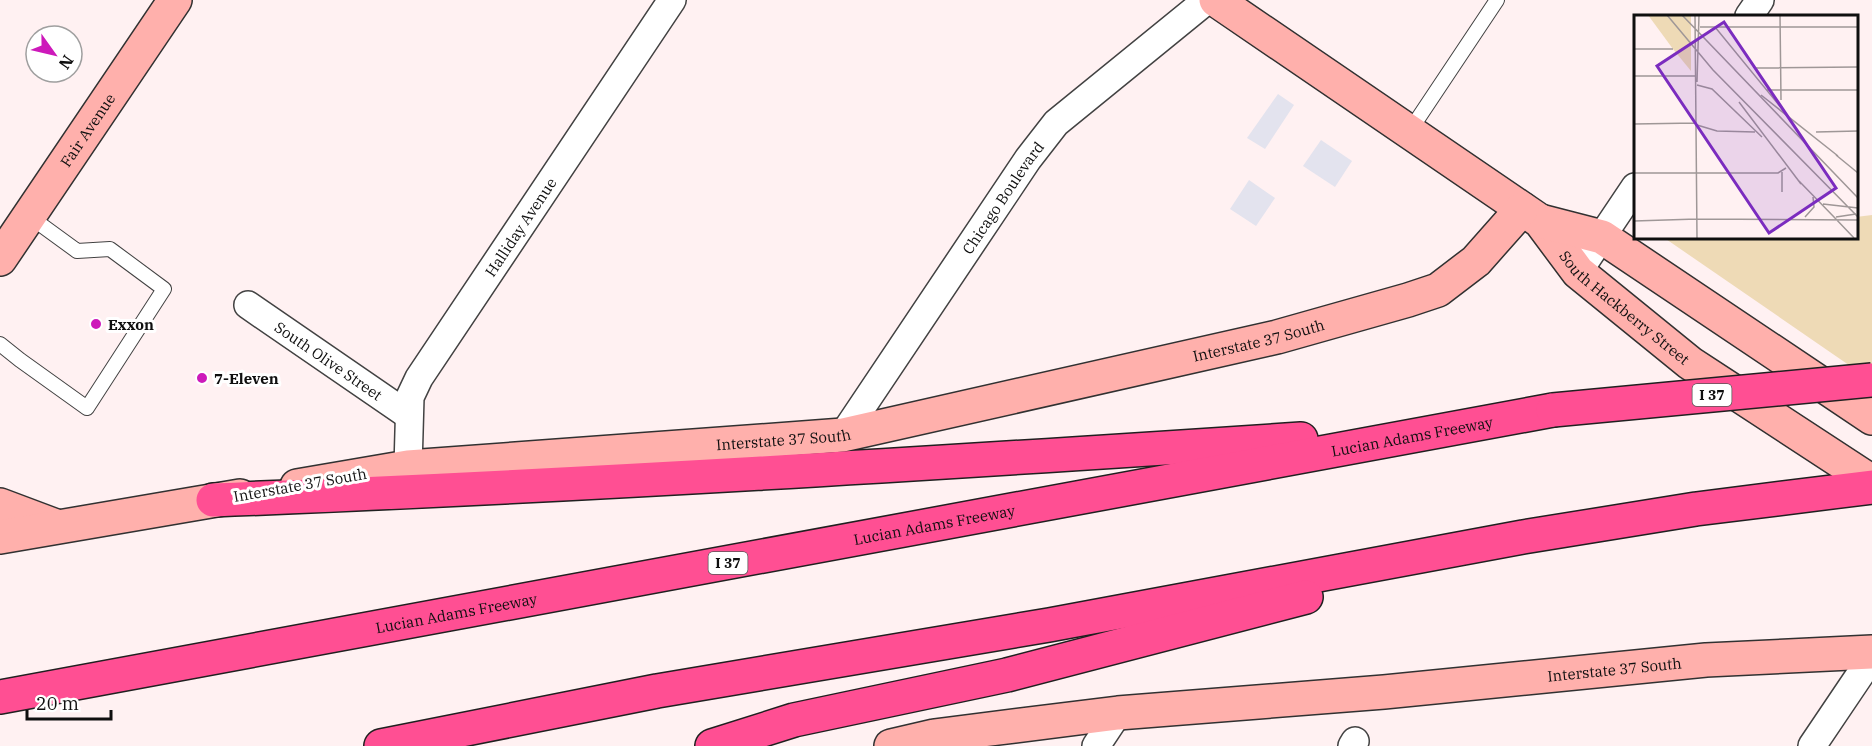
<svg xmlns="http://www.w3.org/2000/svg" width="1872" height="746" font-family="'IBM Plex Serif',serif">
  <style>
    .industrial { fill: #e3e3ee }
    .green { fill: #eedab6 }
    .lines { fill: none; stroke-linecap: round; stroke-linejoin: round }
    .lane-casing { stroke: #424242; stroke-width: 16 }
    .street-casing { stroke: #424242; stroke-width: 30 }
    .secondary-casing { stroke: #313131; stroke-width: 36 }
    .highway-casing { stroke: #202020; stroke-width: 36 }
    .lane { stroke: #fff; stroke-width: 14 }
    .street { stroke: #fff; stroke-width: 27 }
    .secondary { stroke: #ffb0ac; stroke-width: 33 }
    .highway { stroke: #ff4f93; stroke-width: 33 }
    .highway-bridge-casing { stroke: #202020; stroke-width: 36; stroke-linecap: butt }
    .highway-bridge { stroke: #ff4f93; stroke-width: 33 }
    .poi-dot { fill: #cd19ba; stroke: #fff; stroke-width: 2 }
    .labels { text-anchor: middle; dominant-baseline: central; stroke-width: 6; stroke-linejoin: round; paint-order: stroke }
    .shield { fill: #fff; stroke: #575757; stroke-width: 1.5 }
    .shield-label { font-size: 14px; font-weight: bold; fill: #0f0f0f }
    .street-label { font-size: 15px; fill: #0f0f0f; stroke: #fff }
    .poi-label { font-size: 15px; font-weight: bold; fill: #0f0f0f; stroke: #fff; text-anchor: start }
    .inset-road { fill: none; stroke: #9f9797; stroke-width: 1.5 }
    .view { fill: #7b2cbf; fill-opacity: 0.15; stroke: #7b2cbf; stroke-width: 3 }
    .inset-edge { fill: none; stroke: #0f0f0f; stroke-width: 3 }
  </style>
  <rect width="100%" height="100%" fill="#fff1f2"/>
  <g class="industrial">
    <path d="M1278 94 1294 105 1265 149 1247 138Z"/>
    <path d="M1321 140 1352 161 1335 187 1303 166Z"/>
    <path d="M1249 180 1275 198 1256 226 1230 209Z"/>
  </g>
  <path class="green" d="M1872 215V381L1663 237H1856V217Z"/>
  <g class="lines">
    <g class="lane-casing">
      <g id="lane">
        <path d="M1409 132 1497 0"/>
        <path d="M0 344 20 360 87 408 164 289 110 249 77 251 29 216"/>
      </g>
    </g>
    <g class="street-casing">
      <g id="street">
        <path d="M1749 16 1760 0"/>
        <path d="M1578 272 1635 187"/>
        <path id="s1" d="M248 305 408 415"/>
        <path id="s2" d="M843 435 1028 159 1056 123 1207 0"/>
        <path id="s3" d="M408 467 410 397 419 378 672 0"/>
        <path d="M1096 746 1118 713"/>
        <path d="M1352 746 1355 741"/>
        <path d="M1812 746 1872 657"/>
      </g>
    </g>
    <g class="secondary-casing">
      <g id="secondary">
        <path id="s4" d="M1216 0 1540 221 1578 272 1690 363 1872 482"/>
        <path d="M1540 221 1602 237 1872 418"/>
        <path id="s5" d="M0 259 175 0"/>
        <path id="s6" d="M297 486 408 467 843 435 1277 337 1408 300 1438 290 1476 261 1522 209"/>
        <path d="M0 505 56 526"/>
        <path d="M0 537 240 496"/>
        <path id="s7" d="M891 746 934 736 1118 713 1384 692 1706 660 1872 652"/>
      </g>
    </g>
    <g class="highway-casing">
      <g id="highway">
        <path d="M213 500C576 486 939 463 1301 439"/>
        <path id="s8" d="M0 697 1553 410"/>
        <path d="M381 746 657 691 1049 625 1523 537 1696 509 1872 487"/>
        <path d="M712 746 794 720 1007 675 1306 597"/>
      </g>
    </g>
    <use href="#lane" class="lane"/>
    <use href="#street" class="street"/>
    <use href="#secondary" class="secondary"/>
    <use href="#highway" class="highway"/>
    <g class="highway-bridge-casing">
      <path id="highway-bridge" d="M1553 410 1872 380"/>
    </g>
    <use href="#highway-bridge" class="highway-bridge"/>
  </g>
  <g class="poi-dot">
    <circle cx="96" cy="324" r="6"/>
    <circle cx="202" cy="378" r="6"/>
  </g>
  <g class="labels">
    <g class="shield">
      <rect x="1692.5" y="384" width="39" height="22" rx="4.5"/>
      <rect x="708.5" y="552" width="39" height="22" rx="4.5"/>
    </g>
    <g class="shield-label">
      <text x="1712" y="395">I 37</text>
      <text x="728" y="563">I 37</text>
    </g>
    <g class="street-label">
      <text stroke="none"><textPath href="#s5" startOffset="156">Fair Avenue</textPath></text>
      <text stroke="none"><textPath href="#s2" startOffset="286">Chicago Boulevard</textPath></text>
      <text stroke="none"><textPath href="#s3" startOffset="273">Halliday Avenue</textPath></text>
      <text stroke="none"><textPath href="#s4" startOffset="514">South Hackberry Street</textPath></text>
      <text stroke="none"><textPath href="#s6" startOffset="975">Interstate 37 South</textPath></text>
      <text stroke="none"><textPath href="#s1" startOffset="98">South Olive Street</textPath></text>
      <text stroke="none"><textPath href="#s8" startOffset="1436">Lucian Adams Freeway</textPath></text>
      <text stroke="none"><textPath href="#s6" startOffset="489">Interstate 37 South</textPath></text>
      <text transform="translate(300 485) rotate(-10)">Interstate 37 South</text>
      <text stroke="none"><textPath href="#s8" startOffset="950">Lucian Adams Freeway</textPath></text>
      <text stroke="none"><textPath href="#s8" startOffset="464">Lucian Adams Freeway</textPath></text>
      <text stroke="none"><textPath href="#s7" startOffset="728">Interstate 37 South</textPath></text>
    </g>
    <g class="poi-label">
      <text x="108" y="324">Exxon</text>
      <text x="214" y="378">7-Eleven</text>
    </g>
  </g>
  <g transform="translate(1634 15)">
    <rect width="224" height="224" fill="#fff1f2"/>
    <path d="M14 0H57V56L39 34Z" fill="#eedab6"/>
    <path class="inset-road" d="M33 0 79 55 224 202M48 0 224 183M61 0 63 223M146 0 147 85M66 12H81L149 95M81 12H224M0 34H39M120 53 224 52M0 61H62M63 67 65 0M63 70 78 74 128 122M133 75H224M127 80 204 141M105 87 167 169M0 109 62 108M63 110 83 116 121 117M182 117 224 116M202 140 224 158M0 158H144L152 153M165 166 200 202M148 177V157M189 189 224 193M171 202 180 192 179 182M200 202 220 223M202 202 222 199M63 204 224 205M0 206 63 204"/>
    <path class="view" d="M90 7 202 173 135 218 23 51Z"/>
    <rect width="224" height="224" class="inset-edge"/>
  </g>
  <g transform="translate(54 54) rotate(124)"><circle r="28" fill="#ffffff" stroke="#9f9f9f" stroke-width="1.5"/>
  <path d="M0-4.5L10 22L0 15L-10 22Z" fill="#cd19ba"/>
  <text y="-9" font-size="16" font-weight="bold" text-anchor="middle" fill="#0f0f0f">N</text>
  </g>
  <path d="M27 710v9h84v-9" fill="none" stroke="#0f0f0f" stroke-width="3"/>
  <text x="36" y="710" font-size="18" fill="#0f0f0f" stroke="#ffffff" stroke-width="4.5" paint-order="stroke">20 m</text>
</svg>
